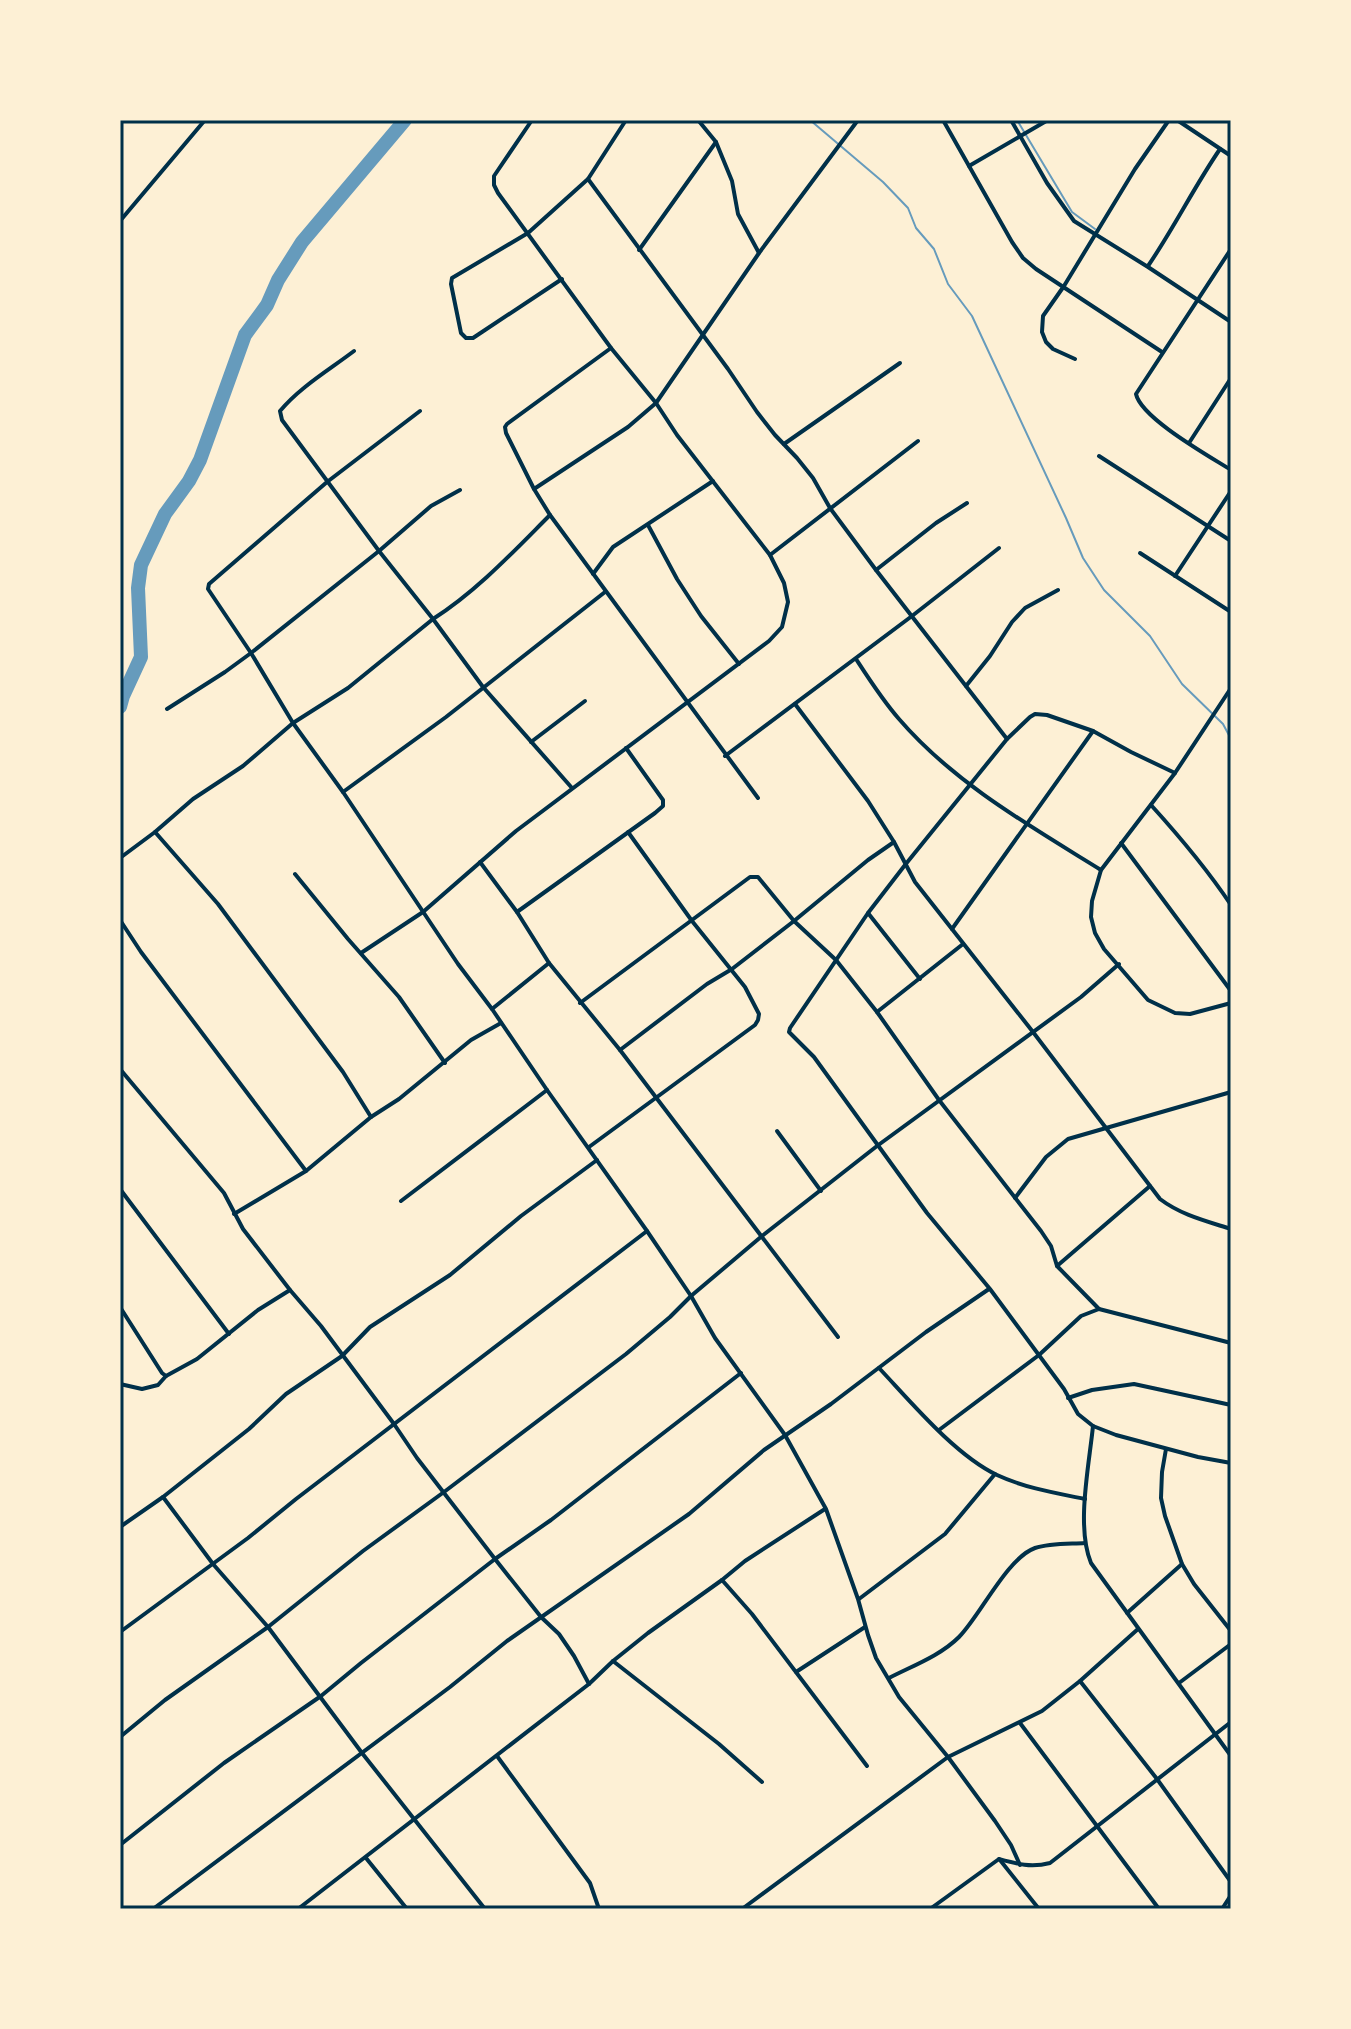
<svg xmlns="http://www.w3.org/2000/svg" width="1351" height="2029" font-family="Barlow,sans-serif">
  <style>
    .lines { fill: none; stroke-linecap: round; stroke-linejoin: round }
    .stream { stroke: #669bbc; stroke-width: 2 }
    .river { stroke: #669bbc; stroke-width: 14 }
    .minor { stroke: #003049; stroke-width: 4 }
    .neatline { fill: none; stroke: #003049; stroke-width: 3 }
  </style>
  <rect width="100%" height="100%" fill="#fdf0d5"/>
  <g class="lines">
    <g class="stream">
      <path d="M810 120 883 182 908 208 916 228 934 249 948 284 972 316 1066 518 1083 558 1104 590 1150 636 1182 684 1223 724 1231 739"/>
      <path d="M1017 120 1072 212 1095 229"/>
    </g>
    <path class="river" d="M120 707 123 696 141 657 138 588 141 565 165 514 189 481 200 460 245 335 267 305 278 280 302 242 405 120"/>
    <g class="minor">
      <path d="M698 120 716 142 732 181 738 214 759 253"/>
      <path d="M943 120 1012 242 1023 258 1036 269 1162 352"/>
      <path d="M1011 120 1047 183 1074 221 1148 267 1231 322"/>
      <path d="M1177 120 1231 156"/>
      <path d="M969 166 1048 120"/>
      <path d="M588 179 728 369 757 412 775 435 797 458 813 478 830 508 876 570 1007 739"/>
      <path d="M120 221 205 120"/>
      <path d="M1231 249 1136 394C1141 418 1209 456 1231 470"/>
      <path d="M639 250 716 142"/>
      <path d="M1148 266C1174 228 1194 187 1220 149"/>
      <path d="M562 279 473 338H466L461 333 451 284 452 278 528 233 588 179 626 120"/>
      <path d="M611 348 507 424 505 427 506 433 534 489 550 515 758 798"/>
      <path d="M354 351C329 370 300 387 280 411L282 420 379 551 433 619 483 687 572 788"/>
      <path d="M1075 359 1053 349 1046 342 1042 332 1043 316 1064 286 1135 169 1169 120"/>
      <path d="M420 411 327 482 209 584 208 589 251 653 293 723 343 792 458 964 492 1009 547 1090 647 1231 691 1296 715 1338 785 1435 826 1509 858 1599 868 1635 876 1658 899 1697 948 1757 995 1821 1011 1845 1020 1865"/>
      <path d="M1189 443 1231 378"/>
      <path d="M784 444 900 363"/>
      <path d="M1099 456 1231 541"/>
      <path d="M534 489 628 427 656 403 759 253 858 120"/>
      <path d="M648 525 677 579 701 616 739 664"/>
      <path d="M1140 553 1231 612"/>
      <path d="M770 555 918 441"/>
      <path d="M876 570 936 523 967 503"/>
      <path d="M593 574 613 547 713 481"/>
      <path d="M1175 576 1231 491"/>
      <path d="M856 659C869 679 883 701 899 719 954 783 1030 826 1101 870"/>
      <path d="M966 686 990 656 1012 622 1025 608 1058 590"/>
      <path d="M1231 688 1175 773 1101 870 1092 901 1091 917 1095 933 1104 949 1148 1000 1175 1013 1190 1014 1231 1003"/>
      <path d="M795 704 868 801 894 842 915 882 1033 1032 1160 1199C1181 1215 1206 1221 1231 1229"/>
      <path d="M167 709 225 672 251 653 379 551 431 506 460 490"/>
      <path d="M531 742 585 701"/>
      <path d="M725 756 912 616 999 548"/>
      <path d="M1175 773 1131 752 1093 731 1047 715 1035 714 1030 717 1007 739 905 865 868 913 790 1028 789 1032 814 1057 927 1213 990 1289 1064 1389 1078 1414 1093 1426 1116 1435 1198 1457 1231 1463"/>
      <path d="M343 792 446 717 605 592"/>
      <path d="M1151 805C1180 837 1207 869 1231 905"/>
      <path d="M155 832 218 904 343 1072 371 1117"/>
      <path d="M1121 843 1231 991"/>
      <path d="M120 858 155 832 193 799 243 766 293 723 348 688 433 619C477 591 514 551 550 515"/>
      <path d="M480 862 517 912 549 963 620 1050 838 1337"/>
      <path d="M295 874 348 939 399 997 445 1063"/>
      <path d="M517 912 655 813 663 806V800L626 748"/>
      <path d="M868 913 920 979"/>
      <path d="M120 920 141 952 306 1171"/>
      <path d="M952 929 1093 731"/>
      <path d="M361 953 423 912 516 831 769 641 782 627 788 602 784 583 770 555 677 435 656 403 611 348 498 193 494 185V176L532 120"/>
      <path d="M580 1003 750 877H758L794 921 836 960 877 1012 939 1100 1041 1231 1051 1246 1057 1266 1099 1309"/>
      <path d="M492 1009 549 963"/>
      <path d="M877 1012 963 944"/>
      <path d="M620 1050 707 984 732 969 794 921 868 860 894 842"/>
      <path d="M120 1069 224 1193 243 1229 290 1290 321 1326 394 1424 417 1458 495 1559 541 1617 559 1634 574 1656 589 1684"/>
      <path d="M777 1131 821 1191"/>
      <path d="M589 1147 755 1025 758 1020 759 1014 745 987 692 921 628 832"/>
      <path d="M120 1189 229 1334"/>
      <path d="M1015 1198 1046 1157 1068 1139 1231 1092"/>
      <path d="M401 1201 547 1090"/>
      <path d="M234 1214 306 1171 371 1117 399 1099 471 1040 501 1023"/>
      <path d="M1057 1266 1150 1186"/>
      <path d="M120 1307 162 1373 166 1376"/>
      <path d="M879 1368C911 1402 955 1455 997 1475 1025 1488 1055 1493 1085 1499"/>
      <path d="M120 1384 142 1389 158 1385 166 1376 197 1359 258 1310 290 1290"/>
      <path d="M1068 1398 1092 1390 1134 1384 1231 1405"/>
      <path d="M1093 1426C1089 1466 1076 1527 1091 1563L1231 1756"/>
      <path d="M939 1430 1039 1355 1081 1316 1099 1309 1231 1343"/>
      <path d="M1166 1449 1162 1472 1161 1498 1165 1516 1182 1564 1194 1584 1231 1631"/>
      <path d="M163 1497 213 1564 268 1627 362 1753 485 1909"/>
      <path d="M120 1527 163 1497 249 1429 286 1394 342 1356 370 1327 450 1275 521 1216 597 1160"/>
      <path d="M722 1580 752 1614 867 1766"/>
      <path d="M859 1599 945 1534 995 1474"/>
      <path d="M1127 1613 1182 1564"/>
      <path d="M120 1632 248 1538 296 1499 647 1231"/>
      <path d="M613 1661 719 1744 762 1782"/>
      <path d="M796 1672 865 1627"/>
      <path d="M889 1678C912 1666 940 1656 959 1637 980 1616 1007 1558 1035 1548 1050 1543 1069 1544 1085 1543"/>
      <path d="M1080 1681 1157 1779 1231 1882"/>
      <path d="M1179 1683 1231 1644"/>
      <path d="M1020 1723 1159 1909"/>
      <path d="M120 1737 165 1700 268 1627 363 1551 444 1492 626 1354 670 1317 691 1296 762 1236 877 1146 1081 997 1119 964"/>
      <path d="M497 1756 590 1883 599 1909"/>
      <path d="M120 1845 224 1763 321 1696 361 1663 495 1559 551 1520 741 1373"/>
      <path d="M366 1858 407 1909"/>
      <path d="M999 1859C1017 1864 1031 1868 1050 1863L1231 1722"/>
      <path d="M1000 1860 1039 1909"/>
      <path d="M153 1909 450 1687 507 1641 689 1514 764 1450 831 1404 926 1332 989 1289"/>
      <path d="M298 1909 589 1684 613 1661 648 1633 722 1580 745 1561 825 1509"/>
      <path d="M742 1909 948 1757 1042 1711 1080 1681 1138 1629"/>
      <path d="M930 1909 999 1859"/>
      <path d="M1222 1909 1231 1895"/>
    </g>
  </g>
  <rect width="1351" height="2029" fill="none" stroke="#fdf0d5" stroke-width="244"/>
  <rect x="122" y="122" width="1107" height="1785" class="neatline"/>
</svg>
